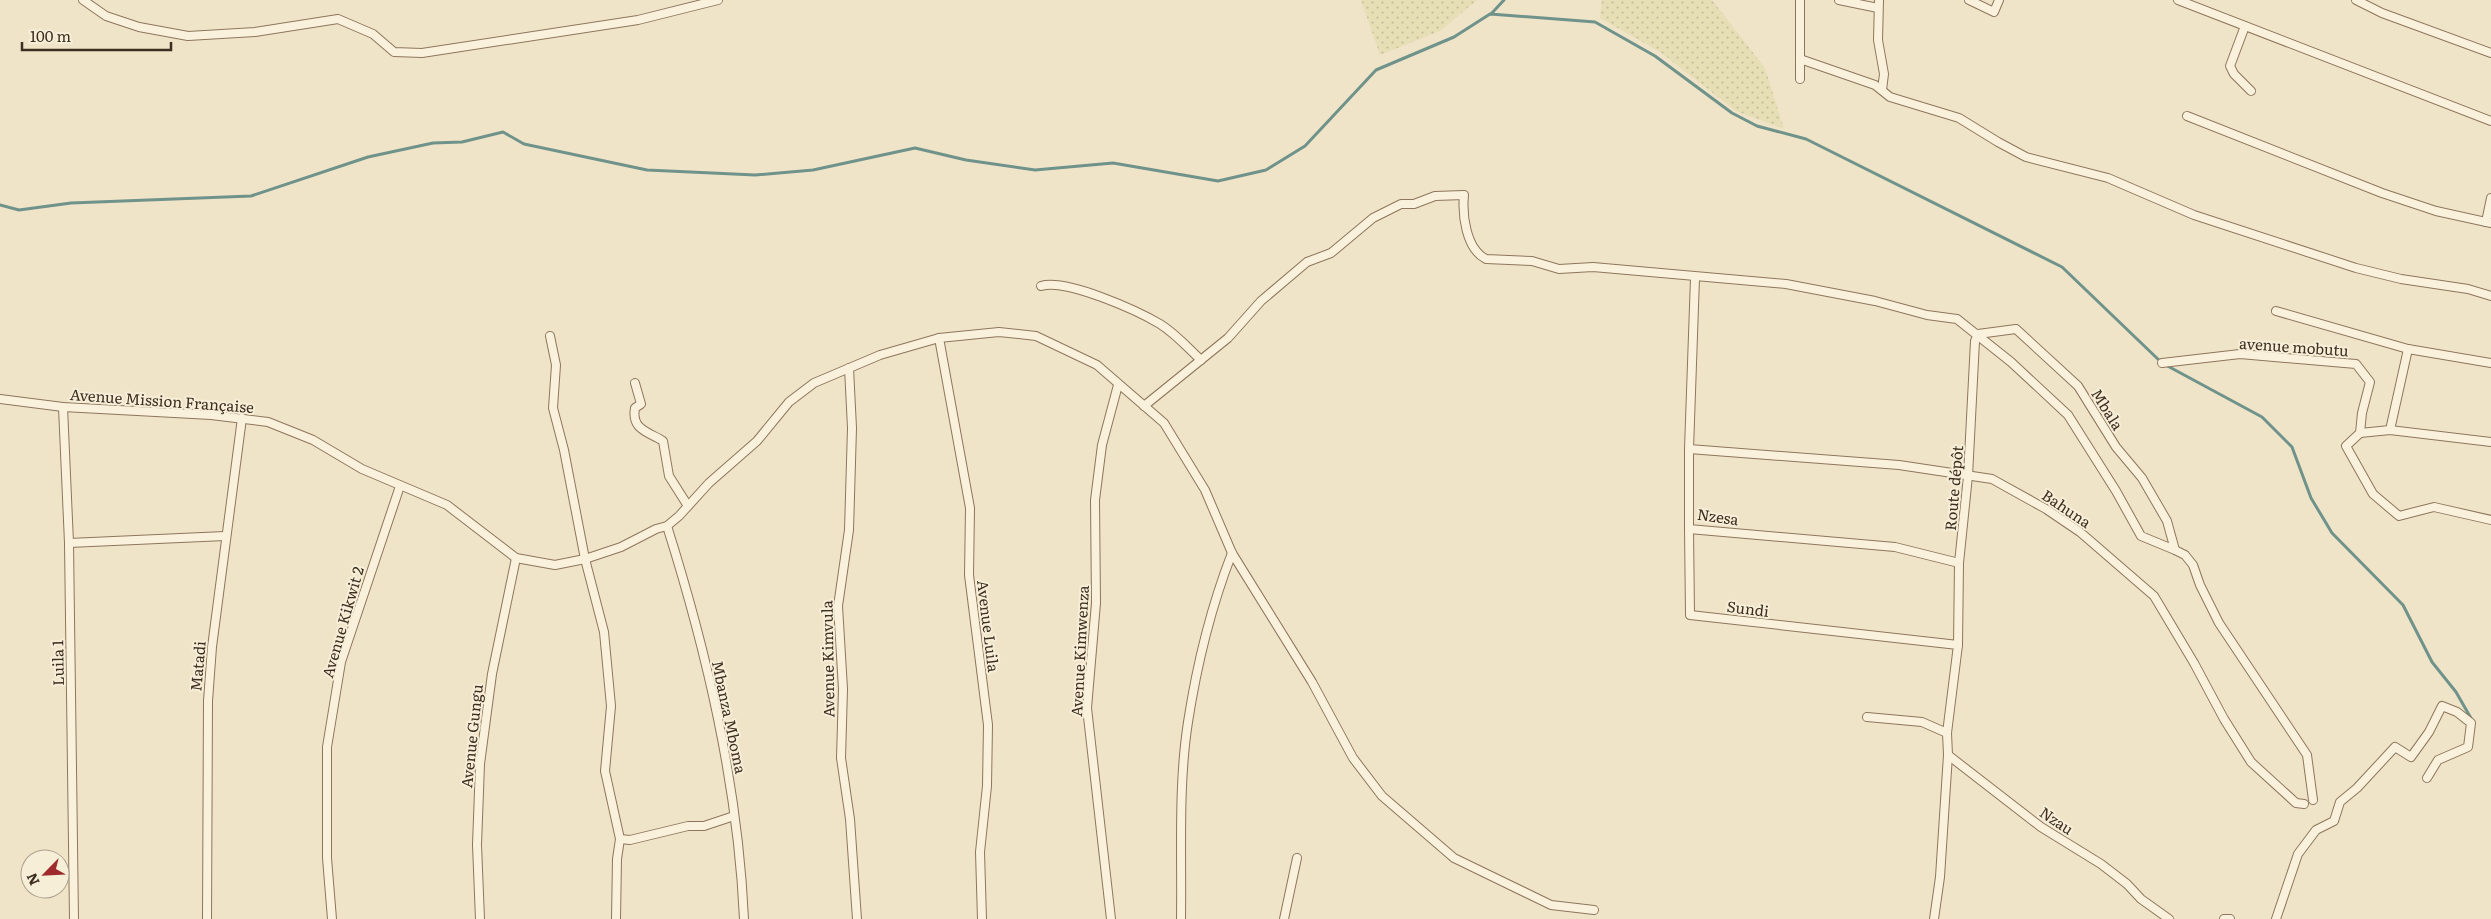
<svg xmlns="http://www.w3.org/2000/svg" width="2491" height="919" font-family="Literata,serif">
  <style>
    .farmland { fill: url(#farmland-dots) }
    .lines { fill: none; stroke-linecap: round; stroke-linejoin: round }
    .stream { stroke: #6f938a; stroke-width: 3 }
    .street-casing { stroke: #8d765c; stroke-width: 10 }
    .street { stroke: #faf1dc; stroke-width: 8 }
    .labels { text-anchor: middle; dominant-baseline: central; stroke-width: 4; stroke-linejoin: round; paint-order: stroke }
    .street-label { font-size: 15px; fill: #3d2e20; stroke: #f7eed8 }
  </style>
  <defs>
    <pattern id="farmland-dots" width="8" height="8" patternUnits="userSpaceOnUse" patternTransform="scale(1.25)"><rect width="8" height="8" fill="#e6deb5"/><path d="M2 2h.1M6 6h.1" fill="none" stroke="#c6bf9b" stroke-width="1.8" stroke-linecap="round"/></pattern>
  </defs>
  <rect width="100%" height="100%" fill="#f0e4c8"/>
  <g class="farmland">
    <path d="M1361 0H1477L1440 31 1380 55Z"/>
    <path d="M1602 0H1712L1765 68 1784 129 1736 111 1660 52 1600 18Z"/>
  </g>
  <g class="lines">
    <g class="stream">
      <path d="M1491 14 1504 0"/>
      <path d="M0 205 19 210 71 203 251 196 368 157 433 143 462 142 503 132 524 144 647 170 755 175 813 170 915 148 966 160 1035 170 1113 163 1218 181 1266 170 1305 146 1376 70 1454 37 1490 14 1595 22 1655 56 1732 113 1757 126 1806 139 2062 267 2162 363 2262 417 2292 447 2311 498 2332 533 2403 605 2432 662 2456 692 2472 720"/>
    </g>
    <g class="street-casing">
      <g id="street">
        <path d="M83 0 106 16 139 27 188 36 255 32 338 19 373 34 394 52 422 53 638 20 718 0"/>
        <path d="M1839 0 1878 8"/>
        <path d="M1879 0 1878 40 1884 74 1882 90"/>
        <path d="M1969 0 1994 12 1999 0"/>
        <path d="M2178 0 2491 121"/>
        <path d="M2356 0 2382 13 2491 53"/>
        <path d="M2245 26 2230 66 2234 74 2251 91"/>
        <path d="M1800 59 1875 85 1890 97 1959 118 1998 142 2026 157 2108 178 2194 215 2356 268 2401 279 2468 289 2491 296"/>
        <path d="M1800 79V0"/>
        <path d="M2187 116 2382 193 2436 211 2491 223"/>
        <path d="M2486 222 2491 198"/>
        <path d="M1695 278 1689 449V529L1895 547 1959 563"/>
        <path d="M1041 286C1066 278 1138 311 1160 324 1176 334 1188 348 1201 360"/>
        <path d="M2276 311 2408 349 2491 363"/>
        <path d="M1978 334 2016 329 2078 386 2116 447 2142 478 2167 521 2175 550 2185 555 2193 565 2200 585 2219 623 2307 755 2313 800"/>
        <path d="M550 336 556 365 553 408 564 450 585 559 604 632 611 706 605 771 620 839 617 859 616 919"/>
        <path d="M939 338 970 508 969 575 988 725 987 786 980 852 982 919"/>
        <path d="M2162 363 2240 354 2356 364 2370 382 2362 413 2360 433 2346 446 2373 494 2399 516 2434 507 2491 520"/>
        <path d="M849 368 852 428 849 530 838 606 843 689 841 758 850 819 857 919"/>
        <path d="M635 383 641 404 635 408C631 430 649 432 663 441L669 476 688 506"/>
        <path d="M0 399 63 407 211 415 268 422 313 440 362 469 447 505 516 558 555 565 585 559 621 547 656 529 667 526 679 516 709 483 757 441 789 402 814 383 880 355 939 338 999 332 1036 336 1097 365 1164 423 1205 490 1232 553 1312 682 1353 758 1382 796 1454 858 1551 905 1594 910"/>
        <path d="M1144 406 1228 338 1261 301 1307 262 1331 253 1373 218 1401 204H1414L1435 196 1464 195C1462 215 1466 249 1486 259L1532 261 1559 269 1593 267 1786 284 1875 301 1927 315 1957 319 2011 362 2068 415 2116 491 2141 536 2175 550"/>
        <path d="M63 407 69 543 74 919"/>
        <path d="M2390 430 2408 349"/>
        <path d="M2360 433 2390 430 2491 442"/>
        <path d="M1689 449 1899 465 1992 479 2046 509 2080 532 2154 596 2194 663 2224 719 2251 762 2296 803 2304 804"/>
        <path d="M667 526C707 653 738 785 744 919"/>
        <path d="M1689 529 1690 615 1958 645 1947 733 1948 755 2041 827 2101 864 2127 884 2141 899 2169 919"/>
        <path d="M69 543 225 536"/>
        <path d="M1958 645 1959 563 1968 476 1975 341 1978 334"/>
        <path d="M1867 717 1922 722 1947 733"/>
        <path d="M620 839 630 840 688 826H704L734 816"/>
        <path d="M207 919 208 701 212 647 242 418"/>
        <path d="M332 919 327 858V747L341 662 400 486"/>
        <path d="M480 919 477 845 480 764 492 674 516 558"/>
        <path d="M1111 919 1087 708 1096 603 1095 500 1102 445 1118 385"/>
        <path d="M1181 919C1182 854 1178 786 1188 722 1197 664 1211 607 1232 553"/>
        <path d="M1284 919 1297 858"/>
        <path d="M1934 919 1940 877 1948 755"/>
        <path d="M2224 919H2230"/>
        <path d="M2276 919 2298 854 2316 830 2334 821 2340 802 2357 788 2395 747 2411 757 2429 732 2442 706 2457 712 2471 723 2468 747 2438 760 2427 778"/>
      </g>
    </g>
    <use href="#street" class="street"/>
  </g>
  <g class="labels">
    <g class="street-label">
      <text transform="translate(2294 346) rotate(4)">avenue mobutu</text>
      <text transform="translate(162 400) rotate(4)">Avenue Mission Française</text>
      <text transform="translate(2108 409) rotate(58)">Mbala</text>
      <text transform="translate(1953 488) rotate(-85)">Route dépôt</text>
      <text transform="translate(2067 508) rotate(34)">Bahuna</text>
      <text transform="translate(1718 516) rotate(8)">Nzesa</text>
      <text transform="translate(1748 608) rotate(7)">Sundi</text>
      <text transform="translate(342 622) rotate(-74)">Avenue Kikwit 2</text>
      <text transform="translate(989 626) rotate(83)">Avenue Luila</text>
      <text transform="translate(1079 651) rotate(-87)">Avenue Kimwenza</text>
      <text transform="translate(827 659) rotate(-91)">Avenue Kimvula</text>
      <text transform="translate(57 663) rotate(-91)">Luila 1</text>
      <text transform="translate(197 666) rotate(-85)">Matadi</text>
      <text transform="translate(730 717) rotate(78)">Mbanza Mboma</text>
      <text transform="translate(471 736) rotate(-84)">Avenue Gungu</text>
      <text transform="translate(2057 820) rotate(34)">Nzau</text>
    </g>
  </g>
  <g transform="translate(45 874) rotate(246)"><circle r="24" fill="#f7eed8" stroke="#ada18e"/>
  <path d="M0-4L9 19L0 12L-9 19Z" fill="#9e2a2b"/>
  <text y="-8" font-size="14" font-weight="bold" text-anchor="middle" fill="#3d2e20">N</text>
  </g>
  <path d="M22 42v8h149v-8" fill="none" stroke="#3d2e20" stroke-width="2.5"/>
  <text x="30" y="42" font-size="15" fill="#3d2e20" stroke="#f7eed8" stroke-width="4" paint-order="stroke">100 m</text>
</svg>
